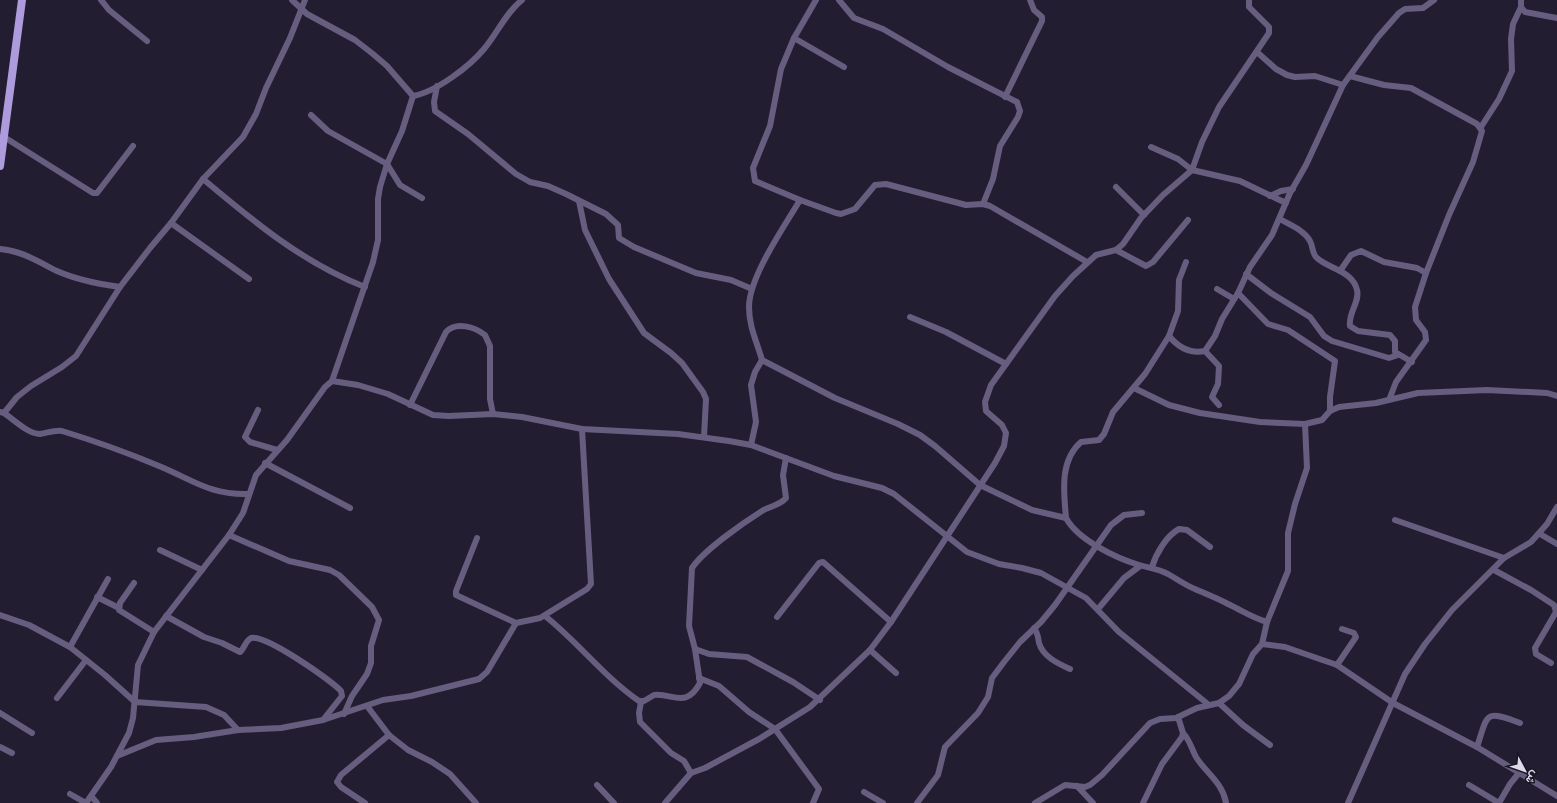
<svg xmlns="http://www.w3.org/2000/svg" width="1557" height="803" font-family="'Noto Serif',Vazirmatn,serif">
  <style>
    .lines { fill: none; stroke-linecap: round; stroke-linejoin: round }
    .minor { stroke: #675e7f; stroke-width: 6 }
    .major { stroke: #ae9bde; stroke-width: 8 }
  </style>
  <rect width="100%" height="100%" fill="#231d31"/>
  <g class="lines">
    <g class="minor">
      <path d="M101 0 109 10 147 41"/>
      <path d="M816 0 794 38 781 69 770 126 753 168 755 181 800 200 836 213 841 214 855 209 875 185 886 184 966 205 983 204 990 206 1087 262"/>
      <path d="M839 0 854 18 883 29 948 67 1017 102 1020 111 1018 117 1000 146 993 179 983 204"/>
      <path d="M1521 0V7L1525 12 1557 18"/>
      <path d="M794 38 844 67"/>
      <path d="M1257 52 1276 69 1287 75 1295 77 1315 76 1343 85"/>
      <path d="M1350 76 1384 85 1411 88 1477 124 1482 131 1473 162 1449 215 1426 273 1415 307 1416 320 1425 332 1426 340 1396 382 1389 400"/>
      <path d="M437 86 434 102 435 111 468 134 516 174 530 182 548 186 566 194 606 214 618 225 619 238 634 247 696 273 731 280 752 289"/>
      <path d="M413 96C436 92 470 66 484 49 498 32 505 14 522 0"/>
      <path d="M1005 97 1042 21V17L1034 10 1030 0"/>
      <path d="M311 115 328 131 387 164 400 185 422 198"/>
      <path d="M1481 127 1499 99 1512 71 1511 39 1513 24 1521 7"/>
      <path d="M4 137 93 193H97L133 146"/>
      <path d="M1151 147 1178 159 1192 170 1240 181 1286 203"/>
      <path d="M203 179C253 221 303 263 365 287"/>
      <path d="M1116 187 1144 215"/>
      <path d="M1270 196 1281 191 1293 189"/>
      <path d="M579 201 585 230 609 279 644 333 671 353 682 363 703 392 706 399 704 437"/>
      <path d="M1280 219C1290 225 1304 230 1310 241 1313 246 1312 254 1317 258 1329 269 1353 271 1357 290 1360 302 1348 313 1350 326L1358 331 1390 335 1395 341V352L1412 362"/>
      <path d="M171 223 249 279"/>
      <path d="M0 249C22 251 37 261 57 271 77 280 98 284 120 287"/>
      <path d="M1116 250 1146 266 1153 262 1188 220"/>
      <path d="M1186 262 1179 280 1178 311 1169 336 1145 374 1113 412 1104 434 1099 440 1081 442C1059 461 1064 493 1066 518 1078 540 1116 558 1139 565 1149 568 1158 569 1168 574 1177 579 1185 585 1195 589 1206 594 1217 598 1228 604 1243 611 1251 617 1267 622"/>
      <path d="M1340 271 1351 255 1361 251 1384 262 1417 268 1426 273"/>
      <path d="M1246 274 1271 293 1310 317 1324 336 1332 341 1389 358 1398 355"/>
      <path d="M1217 289 1234 299"/>
      <path d="M1238 293 1268 324 1288 330 1335 361 1330 397V411"/>
      <path d="M910 317 946 332 1006 364"/>
      <path d="M1169 336C1178 347 1190 354 1205 351L1215 336 1222 319 1238 293 1250 267 1272 235 1290 193 1306 165 1343 85 1378 37 1399 13 1405 9 1423 8 1434 0"/>
      <path d="M1205 351 1219 366 1218 384 1212 397 1219 405"/>
      <path d="M762 360 835 398 898 424 920 435 935 446 980 485 1032 510 1066 518"/>
      <path d="M332 381 358 385 388 394 433 415 449 416 493 414 522 417 582 429 678 434 729 441 751 445 834 476 882 488 894 494 967 552 999 564 1022 568 1041 573 1086 598 1119 632 1209 705"/>
      <path d="M410 405 446 332C456 321 475 327 485 335L490 346V399L493 414"/>
      <path d="M258 410 245 437 250 442 277 450"/>
      <path d="M0 412 4 413 17 397 31 386 62 367 76 356 120 287 150 248 171 223 203 179 243 137 256 114 266 88 290 38 305 0"/>
      <path d="M4 413C13 419 28 434 40 434 48 433 53 430 62 431 95 441 128 453 159 466 193 480 210 495 248 494"/>
      <path d="M1305 424 1322 420 1330 411 1339 407 1376 403 1418 393 1487 390 1547 393 1557 396"/>
      <path d="M751 445 756 422 751 385 755 372 762 360C757 342 749 327 749 307 749 277 784 227 800 200"/>
      <path d="M265 463 350 508"/>
      <path d="M1395 520 1504 558"/>
      <path d="M1540 534 1557 544"/>
      <path d="M229 535 289 561 330 570 339 575 372 607 379 620 371 646V663L367 674 352 696 344 714"/>
      <path d="M477 538 456 591V595L516 623"/>
      <path d="M160 550 202 570"/>
      <path d="M1152 567C1156 554 1166 536 1179 529L1187 530 1210 547"/>
      <path d="M1494 570 1531 590 1554 605 1556 612 1535 648 1536 654 1551 663"/>
      <path d="M134 583 120 603 119 610 154 632"/>
      <path d="M97 597 119 608"/>
      <path d="M1098 609 1124 578 1140 566"/>
      <path d="M0 615 29 625 70 647 105 675 135 702 206 707 224 715 238 730"/>
      <path d="M166 616 204 637 222 643 240 652C244 649 246 640 251 638 265 634 331 680 341 691L342 696 323 720"/>
      <path d="M545 616C578 642 604 677 639 701H644L654 695C673 693 686 709 700 683L695 649 689 626 692 568C704 550 743 523 762 511 770 506 779 506 786 498L783 475 786 458"/>
      <path d="M777 617 819 563 823 562 891 622"/>
      <path d="M1034 628C1038 633 1038 637 1039 643 1043 657 1059 664 1070 669"/>
      <path d="M1262 644 1285 647 1337 665 1393 703 1477 747 1557 796"/>
      <path d="M70 647 108 579"/>
      <path d="M695 649 709 654 747 657 793 682 820 700"/>
      <path d="M870 650 896 673"/>
      <path d="M1337 665 1356 637 1354 633 1342 629"/>
      <path d="M699 678 719 686 749 712 775 729 819 789 813 803"/>
      <path d="M57 698 86 660"/>
      <path d="M641 702 639 713 640 722 671 753 684 761 691 773"/>
      <path d="M1219 703 1243 725 1270 745"/>
      <path d="M367 706 389 735 408 750 432 762 450 774 476 803"/>
      <path d="M0 713 32 733"/>
      <path d="M1183 733C1190 740 1191 748 1196 757 1206 773 1223 783 1226 803"/>
      <path d="M0 747 12 753"/>
      <path d="M1477 747C1488 714 1484 709 1520 723"/>
      <path d="M117 756 156 740 194 737 238 730 281 728 323 720 383 700 411 696 479 679 487 672 516 623 540 618 587 589 591 584 582 429"/>
      <path d="M597 785 614 803"/>
      <path d="M1469 785 1499 803"/>
      <path d="M1077 786 1093 803"/>
      <path d="M864 792 883 803"/>
      <path d="M70 794 86 803"/>
      <path d="M91 796 97 803"/>
      <path d="M86 803 111 767 129 733 133 718 138 665 154 632 229 535 243 513 256 475 287 440 325 387 332 381 373 262 378 240V199L380 187 387 164 402 131 413 96 387 66 373 54 355 40 307 14 292 0"/>
      <path d="M365 803 341 787 337 782 341 775 389 735"/>
      <path d="M665 803 691 773 705 768 759 739 810 707 870 650 891 622 995 463 1004 446 1006 433 1002 425 986 411 985 402 991 385 1055 296 1073 276 1096 255 1116 250 1123 244 1141 218 1163 195 1192 170 1202 142 1219 107 1269 33V27L1249 7V0"/>
      <path d="M917 803 938 775 945 747 978 713 988 697 992 678 1004 662 1020 642 1041 622 1055 605 1111 525 1124 515 1142 513"/>
      <path d="M1035 803 1065 785 1085 787 1090 785 1102 775 1150 723 1160 719 1176 718 1197 708 1219 703 1229 696 1239 684 1253 654 1262 644 1267 622 1288 571V533L1295 504 1307 468 1305 424 1260 422 1200 413 1169 405 1134 388"/>
      <path d="M1143 803 1162 764 1182 737 1183 733 1178 717"/>
      <path d="M1348 803 1405 674 1425 644 1452 610 1504 558 1531 542 1547 524 1557 507"/>
      <path d="M1499 803 1510 784 1519 773"/>
    </g>
    <path class="major" d="M0 166 22 0"/>
  </g>
  <g transform="translate(1525 771) rotate(131)" stroke="#1a1427" stroke-width="3" paint-order="stroke">
  <path d="M0-3L7 15L0 10L-7 15Z" fill="#ddd9e7"/>
  <text y="-6" font-size="11" font-weight="bold" text-anchor="middle" fill="#ddd9e7">ش</text>
  </g>
</svg>
